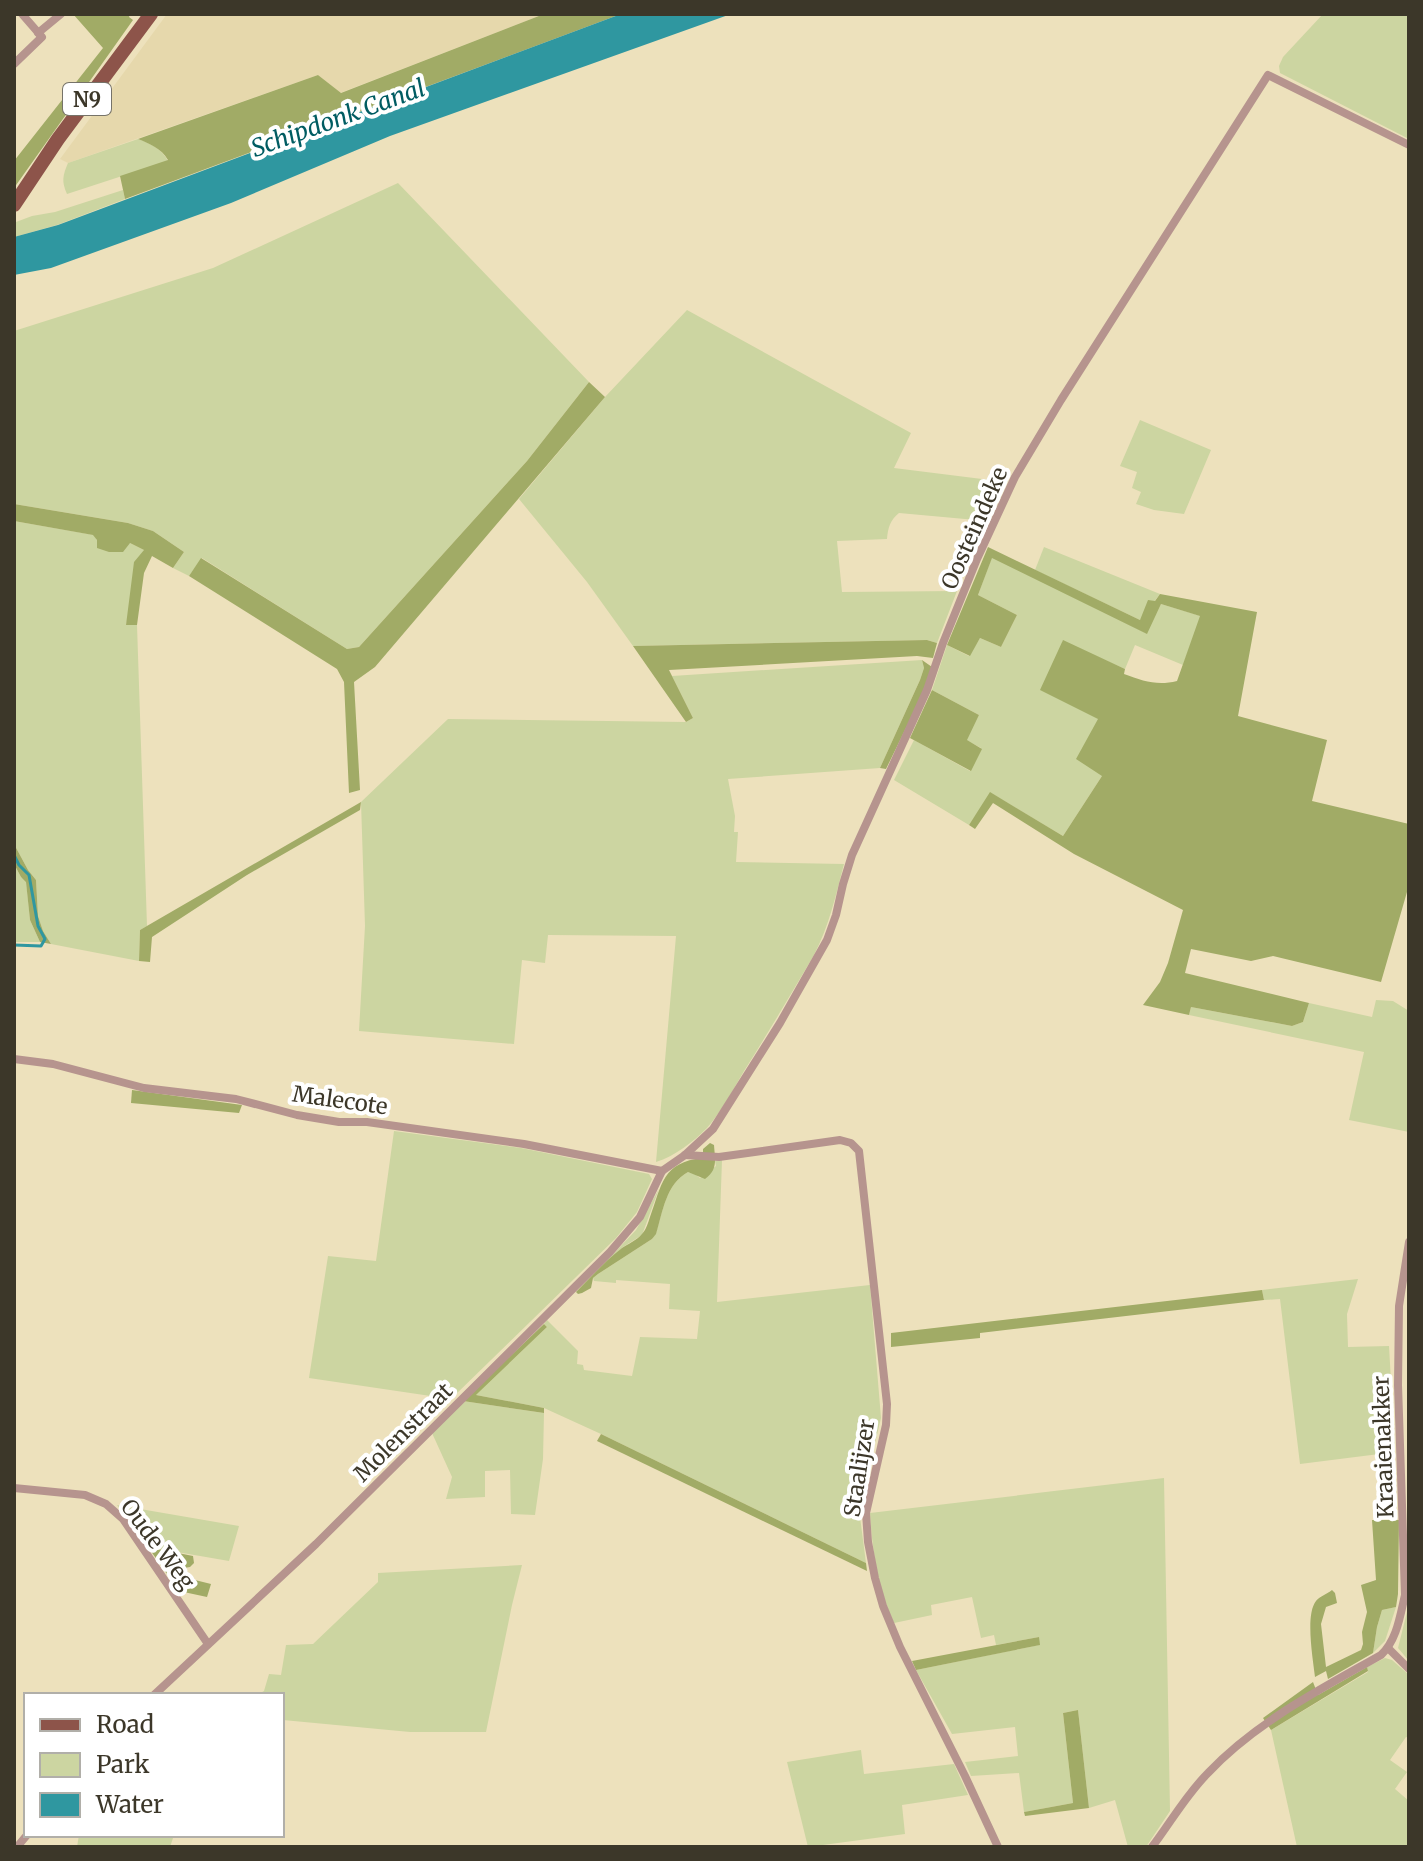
<svg xmlns="http://www.w3.org/2000/svg" width="1423" height="1861" font-family="Merriweather,serif">
  <style>
    .built { fill: #e6d8ac }
    .green { fill: #ccd5a1 }
    .forest { fill: #a1ab66 }
    .water { fill: #2f97a0 }
    .lines { fill: none; stroke-linecap: round; stroke-linejoin: round }
    .stream { stroke: #2f97a0; stroke-width: 3 }
    .minor { stroke: #b6948e; stroke-width: 8 }
    .primary { stroke: #8d544a; stroke-width: 14 }
    .labels { text-anchor: middle; dominant-baseline: central; stroke-width: 8; stroke-linejoin: round; paint-order: stroke }
    .shield { fill: #fff; stroke: #767369; stroke-width: 2 }
    .shield-label { font-size: 20px; font-weight: bold; fill: #3c3729 }
    .street-label { font-size: 22px; fill: #3c3729; stroke: #fff }
    .water-label { font-size: 24px; font-style: italic; fill: #005c62; stroke: #fff }
  </style>
  <rect width="100%" height="100%" fill="#ede1bc"/>
  <path class="built" d="M167 14H544L340 93 318 75 68 163 60 159Z"/>
  <g class="green">
    <path d="M1323 14H1409V139L1280 73 1279 66 1283 57Z"/>
    <path d="M138 139C151 144 161 148 168 161L67 194C61 181 63 175 68 163Z"/>
    <path d="M398 183 589 382 527 461 359 647 347 649 202 558 189 576 173 568 184 552 153 531 128 523 14 504V331L213 268Z"/>
    <path d="M123 190 125 199 57 225 14 237V225L16 222 32 216 55 212Z"/>
    <path d="M687 310 911 433 894 468 1006 482 987 521 899 513C890 520 888 528 887 539L837 541 842 592 957 591 937 643 927 640 633 646 587 582 519 499 605 397Z"/>
    <path d="M1140 420 1211 450 1184 514 1154 510 1136 504 1141 492 1132 488 1137 472 1120 466Z"/>
    <path d="M14 521 94 535 97 540 130 543 144 550 126 625H137L147 926 140 930 139 961 51 944 43 931 38 916 36 880 28 870 14 844Z"/>
    <path d="M1044 547 1160 594 1140 620 1035 570Z"/>
    <path d="M992 557 1146 633 1161 604 1201 616 1183 665 1135 645 1125 669 1062 641 1098 719 1102 776 1063 836 991 793 969 825 894 780 914 740 970 771 981 748 966 740 979 715 932 690 947 645 969 656 980 638 1001 647 1017 615 978 595Z"/>
    <path d="M922 660 924 668 920 680 880 768 728 779 735 816 734 832H738L736 862 844 864C836 895 829 926 814 955 791 994 768 1033 744 1071 733 1090 721 1112 707 1128 693 1142 675 1156 656 1162L676 936 548 935 545 963 522 960 514 1044 359 1031 365 926 361 802 448 719 686 722 693 718 672 676Z"/>
    <path d="M14 864 21 877 26 881 30 920 40 942H14Z"/>
    <path d="M1376 1000 1393 1001 1409 1011V1132L1349 1120 1364 1052 1189 1015 1191 1007 1292 1026 1303 1022 1309 1003 1372 1017Z"/>
    <path d="M394 1131 521 1148 649 1174 652 1179 637 1212 616 1238 451 1399 309 1378 328 1256 376 1261Z"/>
    <path d="M722 1160 717 1302 870 1285 881 1418 864 1489 860 1517 866 1563 601 1434 544 1408 476 1395 547 1327 544 1324 547 1320 578 1351 577 1364 583 1365 584 1370 632 1376 640 1337 697 1339 700 1311 669 1309 670 1284 616 1280V1283L594 1281 593 1278 598 1274 652 1239 656 1233C663 1211 666 1184 688 1172L695 1174 700 1178 716 1166 715 1161Z"/>
    <path d="M659 1189 642 1235 623 1247 599 1269 636 1230Z"/>
    <path d="M1358 1279 1347 1314 1348 1347 1389 1346 1395 1452 1300 1464 1280 1299 1264 1300 1262 1290Z"/>
    <path d="M463 1401 544 1413 543 1459 535 1515 511 1514 510 1470 485 1471V1497L446 1499 452 1477 432 1433Z"/>
    <path d="M1164 1478 1170 1811 1146 1847H1128L1115 1800 1089 1808 1078 1710 1063 1713 1073 1803 1024 1812 1019 1773 971 1776 965 1762 1018 1756 1015 1727 952 1734 916 1670 1039 1645V1637L996 1645 994 1635 981 1638 972 1597 931 1605 932 1615 894 1623C878 1589 872 1550 870 1513Z"/>
    <path d="M117 1505 239 1526 229 1561 148 1547 138 1530Z"/>
    <path d="M522 1565 512 1605 486 1732H410L283 1720 282 1695H257L264 1691 269 1674 281 1675 286 1645 313 1644 378 1582V1573Z"/>
    <path d="M1409 1604V1661L1398 1648Z"/>
    <path d="M1396 1607 1385 1641 1373 1653 1377 1627 1382 1610Z"/>
    <path d="M1385 1658 1392 1660 1409 1675V1738L1406 1737 1390 1760 1407 1772 1395 1789 1409 1801V1847H1297L1271 1730 1368 1672 1367 1667Z"/>
    <path d="M861 1750 864 1774 954 1764 968 1795 902 1805 905 1834 808 1847 787 1762Z"/>
    <path d="M79 1835H174L170 1847H77Z"/>
  </g>
  <g class="forest">
    <path d="M73 14H130L129 17 133 20 14 188V161L103 48Z"/>
    <path d="M544 14H621L125 199 120 176 168 160C161 148 150 144 138 139L318 75 341 93Z"/>
    <path d="M589 382 605 397 375 667 354 682 360 790 349 793 344 682 337 669 189 576 201 558 347 649 359 647 527 461Z"/>
    <path d="M14 504 128 523 153 531 184 552 173 568 152 556 144 573 137 625H126L134 562 144 550 130 543 123 552H109L97 548V540L93 535 14 521Z"/>
    <path d="M988 547 1140 620 1148 600 1155 601 1160 594 1257 612 1238 716 1327 740 1312 801 1409 824V885L1381 982 1273 956 1251 961 1191 949 1185 973 1309 1003 1303 1022 1292 1026 1191 1007 1189 1015 1143 1005 1160 982 1168 963 1183 910 1074 854 993 803 975 829 969 825 990 792 1063 836 1102 776 1076 759 1098 719 1040 690 1063 640 1125 669 1124 674C1143 681 1157 686 1177 681L1200 616 1161 604 1147 634 992 558 978 595 1017 615 1001 647 980 638 970 656 947 645Z"/>
    <path d="M927 640 937 643 933 658 917 656 669 670 693 718 686 722 633 646Z"/>
    <path d="M922 660 932 667 925 689 886 769 880 768 920 680 924 668Z"/>
    <path d="M932 690 979 715 967 740 982 749 971 771 910 738Z"/>
    <path d="M361 802 360 810 247 875 152 937 150 962 139 961 140 930Z"/>
    <path d="M14 844 28 870 36 880 38 916 43 931 51 944 40 942 30 920 26 882 21 877 14 864Z"/>
    <path d="M132 1090 242 1105 239 1113 131 1103Z"/>
    <path d="M710 1143 714 1145C715 1160 718 1170 705 1179L688 1172C666 1184 663 1211 656 1234L652 1239 598 1274 593 1278 591 1288 582 1293 578 1294 576 1292C591 1277 605 1261 622 1248 628 1244 637 1240 642 1234 646 1230 648 1223 650 1217 662 1185 662 1162 703 1158V1149Z"/>
    <path d="M1262 1290 1264 1300 980 1333V1338L891 1347V1333Z"/>
    <path d="M544 1324 547 1327 476 1395 544 1408V1413L463 1401Z"/>
    <path d="M601 1434 866 1563 867 1571 597 1441Z"/>
    <path d="M1372 1520H1399L1398 1594 1396 1607 1382 1610 1377 1627 1373 1653 1328 1679 1326 1671 1315 1677C1313 1659 1305 1615 1316 1601 1320 1596 1327 1594 1332 1590L1335 1593 1337 1603 1326 1607 1321 1624 1326 1667 1361 1650 1363 1644 1362 1632 1367 1612 1361 1585 1376 1580Z"/>
    <path d="M148 1547 193 1556 194 1563 190 1567 184 1568 183 1577 211 1584 207 1597 179 1591Z"/>
    <path d="M1039 1637 1040 1645 916 1670 912 1661Z"/>
    <path d="M1367 1667 1368 1671 1271 1730 1263 1718 1313 1682 1318 1695Z"/>
    <path d="M1078 1710 1089 1808 1025 1816 1024 1812 1073 1803 1063 1713Z"/>
  </g>
  <path class="water" d="M621 14H731L390 136 231 203 51 268 14 275V237L58 225Z"/>
  <g class="lines">
    <path class="stream" d="M14 855 19 865 29 875 38 926 45 939 41 946 14 945"/>
    <g class="minor">
      <path d="M38 33 61 14"/>
      <path d="M14 64 42 37 22 14"/>
      <path d="M14 1059 53 1064 144 1088 236 1099 297 1115 339 1122H367L524 1144 662 1171"/>
      <path d="M685 1155 719 1157 840 1140 851 1143 859 1151 887 1404 886 1425 866 1513 868 1542 875 1578 883 1606 900 1647 965 1776 998 1847"/>
      <path d="M14 1488 85 1495 106 1504 123 1519 208 1644"/>
      <path d="M1388 1648 1409 1669"/>
      <path d="M154 1695 316 1544 610 1252 640 1217 662 1171 685 1155 713 1129 780 1023 827 940 836 915 843 884 852 855 927 690 943 643 977 559 1015 477 1061 400 1268 75 1409 145"/>
      <path d="M17 1847 27 1835"/>
      <path d="M1152 1847C1171 1822 1186 1795 1208 1773 1256 1722 1321 1689 1381 1655 1397 1640 1400 1616 1405 1595L1398 1385 1399 1306 1409 1242"/>
    </g>
    <path class="primary" d="M14 205 58 139 151 14"/>
  </g>
  <g class="labels">
    <rect class="shield" x="63" y="83" width="48" height="32" rx="6"/>
    <g class="shield-label">
      <text x="87" y="99">N9</text>
    </g>
    <g class="street-label">
      <text transform="translate(974 528) rotate(-66)">Oosteindeke</text>
      <text transform="translate(340 1100) rotate(8)">Malecote</text>
      <text transform="translate(403 1432) rotate(-45)">Molenstraat</text>
      <text transform="translate(1383 1447) rotate(-92)">Kraaienakker</text>
      <text transform="translate(859 1468) rotate(-81)">Staalijzer</text>
      <text transform="translate(158 1544) rotate(53)">Oude Weg</text>
    </g>
    <g class="water-label">
      <text transform="translate(338 118) rotate(-20)">Schipdonk Canal</text>
    </g>
  </g>
  <rect width="1423" height="1861" fill="none" stroke="#3c3729" stroke-width="32"/>
  <rect x="24" y="1693" width="260" height="144" fill="#ffffff" stroke="#b1afa9" stroke-width="2"/>
  <rect x="40" y="1719" width="40" height="12" fill="#8d544a" stroke="#b1afa9" stroke-width="2"/>
  <text x="96" y="1733" font-size="24" fill="#3c3729">Road</text>
  <rect x="40" y="1753" width="40" height="24" fill="#ccd5a1" stroke="#b1afa9" stroke-width="2"/>
  <text x="96" y="1773" font-size="24" fill="#3c3729">Park</text>
  <rect x="40" y="1793" width="40" height="24" fill="#2f97a0" stroke="#b1afa9" stroke-width="2"/>
  <text x="96" y="1813" font-size="24" fill="#3c3729">Water</text>
</svg>
